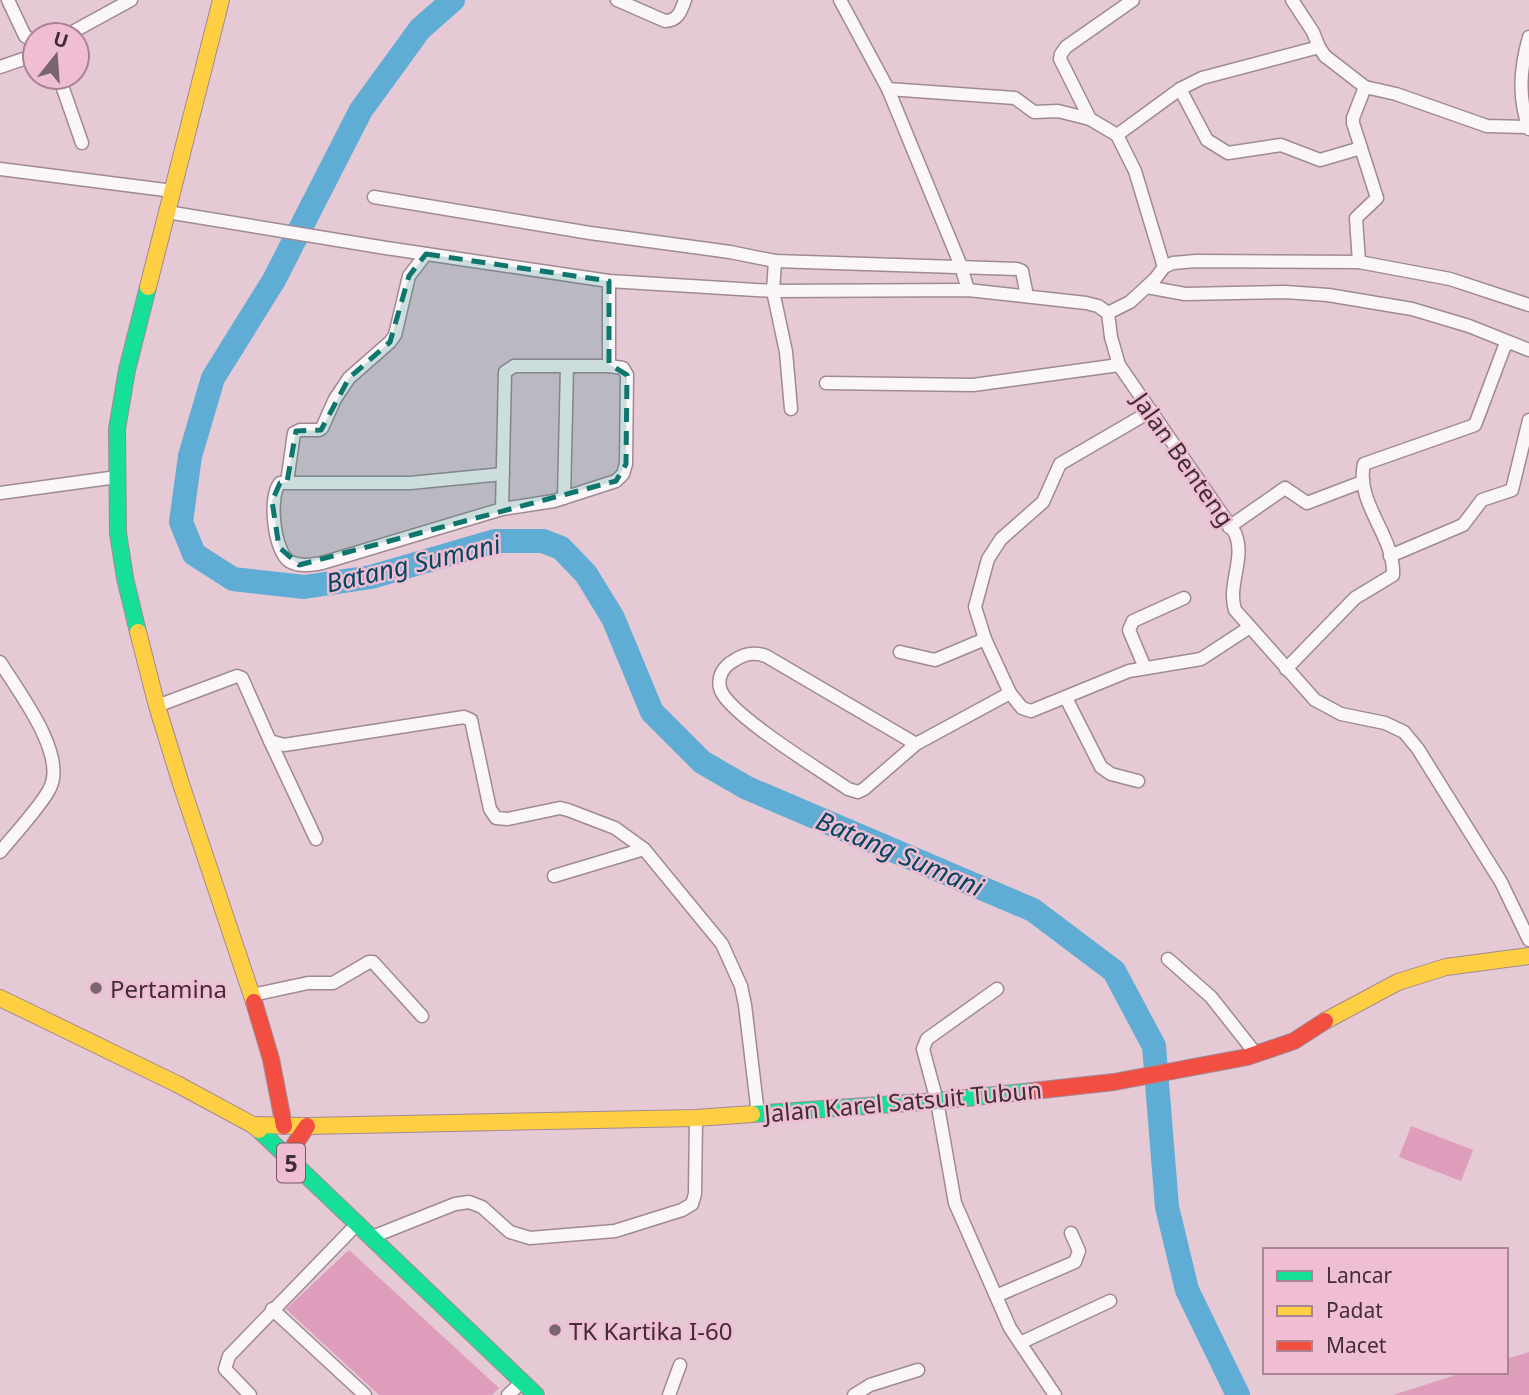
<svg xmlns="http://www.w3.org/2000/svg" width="1529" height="1395" font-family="'Noto Sans',sans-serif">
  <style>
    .green { fill: #de9ebb }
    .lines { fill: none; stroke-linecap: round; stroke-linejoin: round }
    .river { stroke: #5facd4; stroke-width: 24 }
    .street-casing { stroke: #9f8a94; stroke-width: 15 }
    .fast-casing { stroke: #9f8a94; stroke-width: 18 }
    .slow-casing { stroke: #9f8a94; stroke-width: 18 }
    .jam-casing { stroke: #9f8a94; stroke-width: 18 }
    .street { stroke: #fbf7f9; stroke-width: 12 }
    .fast { stroke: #16e098; stroke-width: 16 }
    .slow { stroke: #ffcf43; stroke-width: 16 }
    .jam { stroke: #f24e42; stroke-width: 16 }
    .marked { fill: #0f766e; fill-opacity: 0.2; stroke: #0f766e; stroke-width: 5; stroke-dasharray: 14 9; stroke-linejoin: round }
    .poi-dot { fill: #7a646d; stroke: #f0bed3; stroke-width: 2.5 }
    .labels { text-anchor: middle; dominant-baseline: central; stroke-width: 5; stroke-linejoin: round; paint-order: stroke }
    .shield { fill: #f0bed3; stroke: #765864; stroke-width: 2 }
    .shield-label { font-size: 23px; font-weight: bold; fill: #412d35 }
    .street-label { font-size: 24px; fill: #412d35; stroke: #f0bed3 }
    .poi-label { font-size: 24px; fill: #412d35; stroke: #f0bed3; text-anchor: start }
    .water-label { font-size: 26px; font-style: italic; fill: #034761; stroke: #f0bed3 }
  </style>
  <rect width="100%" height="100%" fill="#e5c9d5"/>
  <g class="green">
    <path d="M1411 1126 1473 1150 1461 1181 1399 1157Z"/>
    <path d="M349 1250 499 1388 492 1395H379L286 1309Z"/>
    <path d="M1529 1352V1395H1393L1465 1372H1506V1359Z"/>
  </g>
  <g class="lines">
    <path class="river" d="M453 0 420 29 361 110 274 280 213 378 190 456 181 522 194 554 233 579 304 587 371 577 495 541H543L561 548 586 574 613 618 652 712 702 762 747 788 1033 910 1114 971 1154 1046 1167 1207 1187 1290 1238 1395"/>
    <g class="street-casing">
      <g id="street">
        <path d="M8 0 25 36 35 42"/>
        <path d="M617 0 665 21C678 21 681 11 685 0"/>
        <path d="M840 0 888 89 961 266 968 290"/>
        <path d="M1133 0 1066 47 1061 54 1060 59 1090 119 1117 135 1135 171 1164 267"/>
        <path d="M1292 0 1313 32 1319 47 1325 56 1365 87 1396 94 1487 126 1528 127"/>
        <path d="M67 35 131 0"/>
        <path d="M1529 37C1520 69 1518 97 1529 129"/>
        <path d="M0 67 35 55"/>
        <path d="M59 77 82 143"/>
        <path d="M888 89 1015 98 1034 112 1058 111 1090 119"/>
        <path d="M1180 89 1207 140 1228 153 1281 145 1320 160 1361 148"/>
        <path d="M1117 135 1180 89 1202 78 1319 47"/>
        <path d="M0 169 173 191"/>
        <path d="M374 197 590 233 730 252 775 261 1017 269 1022 271 1027 296"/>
        <path d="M167 212 386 248 609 281 773 291 968 290 1086 303 1098 306 1108 313"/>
        <path d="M775 261 773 291 786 352 791 409"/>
        <path d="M1359 262 1356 218 1377 198 1353 123V118L1365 87"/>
        <path d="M1147 287 1185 294 1285 292 1328 295 1412 309 1469 326 1529 350"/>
        <path d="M1108 313 1111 337 1119 365 1235 533C1246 558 1227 584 1235 610L1315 700 1341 714 1385 723 1404 732 1418 749 1501 882 1529 940"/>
        <path d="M1108 313 1130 302 1155 279 1164 267 1173 263 1196 261 1359 262 1450 279 1529 305"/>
        <path d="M826 383 973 385 1119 365"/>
        <path d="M1151 411 1060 464 1043 502 1001 539 988 559 975 607 985 639 1010 693 1022 708 1031 711 1129 671 1201 659 1250 627"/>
        <path d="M503 474 410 483H280C268 496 274 551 289 561 299 567 311 565 322 563L502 509 554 501 616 481 623 474 626 464 627 375 623 368 609 366V281"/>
        <path d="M287 482 294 433 300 430H319L322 428 335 399 349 378 390 342 395 335 409 276 426 254"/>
        <path d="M0 493 117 477"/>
        <path d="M564 498 567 366"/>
        <path d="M502 509 505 372 514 366H609"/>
        <path d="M1229 527 1285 488 1307 503 1362 482"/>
        <path d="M1390 556 1463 525 1482 500 1512 490 1529 420"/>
        <path d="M900 652 935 660 985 639"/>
        <path d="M0 662C18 691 67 754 50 788 42 805 13 836 0 852"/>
        <path d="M1145 668 1129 630 1133 621 1184 598"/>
        <path d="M1286 669 1355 598 1393 575C1395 536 1355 503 1364 464L1475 425 1504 348 1508 343"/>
        <path d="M1066 698 1101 767 1111 774 1138 781"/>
        <path d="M157 706 237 676 242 678 270 741 284 745 464 717 471 720 490 809 496 818 508 819 560 808 568 810 615 828 644 849 722 944 741 986 745 1005 758 1114"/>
        <path d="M270 741 316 839"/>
        <path d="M916 744 766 656C755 652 744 654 735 660 723 666 716 678 721 691 733 717 822 771 848 789L858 792 864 789 916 744 1010 693"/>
        <path d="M554 876 644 849"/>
        <path d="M1168 959 1211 997 1256 1054"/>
        <path d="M997 989 927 1039 923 1049 937 1101 955 1203 1010 1328 1055 1395"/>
        <path d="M252 995 308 983H333L369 962H373L422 1016"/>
        <path d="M372 1237 455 1204 469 1202 482 1207 510 1232 530 1238 615 1231 682 1210 692 1204 695 1194 696 1118"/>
        <path d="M996 1296 1075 1262 1079 1251 1071 1233"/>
        <path d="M272 1309 365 1395"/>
        <path d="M1020 1343 1110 1301"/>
        <path d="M250 1395 225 1369 229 1356 358 1223"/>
        <path d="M508 1395 522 1382"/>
        <path d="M669 1395 680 1365"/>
        <path d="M854 1395 870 1385 918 1370"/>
      </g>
    </g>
    <g class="fast-casing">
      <g id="fast">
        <path d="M138 632 125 578 118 533 117 429 127 370 148 287"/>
        <path d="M752 1114 937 1101 1033 1091"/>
        <path d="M259 1130 536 1395"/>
      </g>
    </g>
    <g class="slow-casing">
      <g id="slow">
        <path d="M148 287 221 0"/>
        <path d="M138 632 157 706 181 784 254 1002"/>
        <path d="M0 998 177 1084 253 1125 259 1130"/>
        <path d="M1325 1021 1398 982 1446 967 1529 956"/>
        <path d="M253 1125 307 1126 696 1118 752 1114"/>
      </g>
    </g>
    <g class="jam-casing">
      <g id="jam">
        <path d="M254 1002 271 1059 284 1126"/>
        <path d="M1033 1091 1114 1082 1247 1057 1294 1041 1325 1021"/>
        <path d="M292 1163 295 1144 307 1126"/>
      </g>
    </g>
    <use href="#street" class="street"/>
    <use href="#fast" class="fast"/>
    <use href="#slow" class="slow"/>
    <use href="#jam" class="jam"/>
  </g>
  <path class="marked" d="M426 254 609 281V364L627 375 626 464 616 481 299 565 279 547 272 501 280 483 287 482 296 431 321 430 349 378 390 342 409 276Z"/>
  <g class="poi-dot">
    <circle cx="96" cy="988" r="7"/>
    <circle cx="555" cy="1330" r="7"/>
  </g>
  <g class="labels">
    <rect class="shield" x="277" y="1143.5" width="28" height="39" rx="5"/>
    <g class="shield-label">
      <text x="291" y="1163">5</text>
    </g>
    <g class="street-label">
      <text transform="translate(1184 459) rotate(55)">Jalan Benteng</text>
      <text transform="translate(903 1101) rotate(-5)">Jalan Karel Satsuit Tubun</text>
    </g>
    <g class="poi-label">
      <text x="110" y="988">Pertamina</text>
      <text x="569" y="1330">TK Kartika I-60</text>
    </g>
    <g class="water-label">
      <text transform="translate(413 563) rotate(-13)">Batang Sumani</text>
      <text transform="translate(900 853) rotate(23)">Batang Sumani</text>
    </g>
  </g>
  <rect x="1263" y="1248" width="245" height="126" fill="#f0bed3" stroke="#aa8494" stroke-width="2"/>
  <rect x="1277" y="1271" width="35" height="10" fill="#16e098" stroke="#aa8494" stroke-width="2"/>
  <text x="1326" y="1283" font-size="21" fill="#412d35">Lancar</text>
  <rect x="1277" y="1306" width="35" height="10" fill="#ffcf43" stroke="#aa8494" stroke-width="2"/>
  <text x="1326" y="1318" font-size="21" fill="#412d35">Padat</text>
  <rect x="1277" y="1341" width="35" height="10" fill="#f24e42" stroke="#aa8494" stroke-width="2"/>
  <text x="1326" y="1353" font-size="21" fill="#412d35">Macet</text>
  <g transform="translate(56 56) rotate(17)"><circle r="33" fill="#f0bed3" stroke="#aa8494" stroke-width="2"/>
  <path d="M0-5L12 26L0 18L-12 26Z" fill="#7a646d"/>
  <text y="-10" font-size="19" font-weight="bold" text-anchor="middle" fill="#412d35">U</text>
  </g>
</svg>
